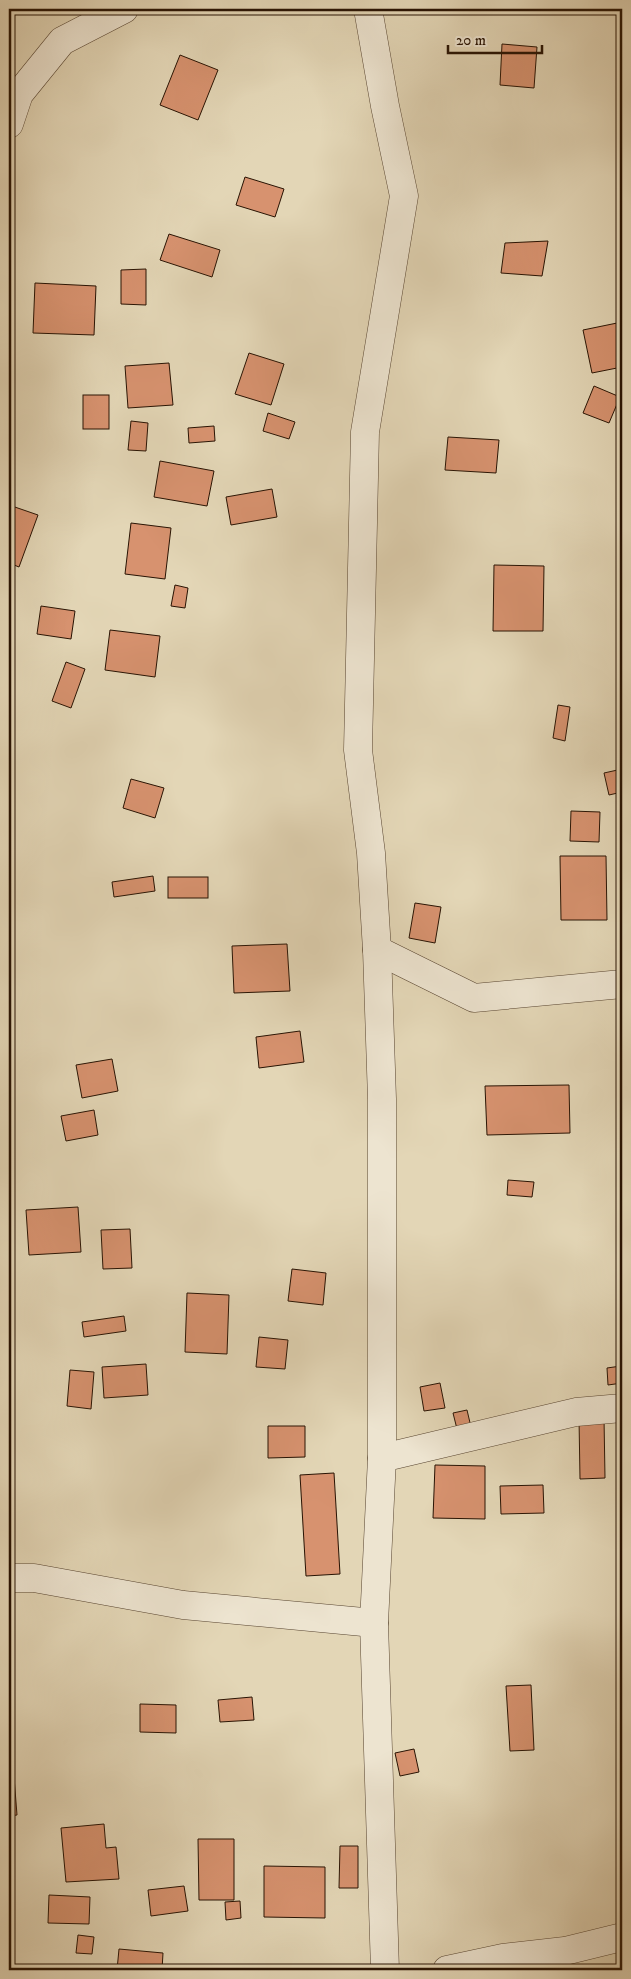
<svg xmlns="http://www.w3.org/2000/svg" width="631" height="1979" font-family="'IM FELL DW Pica',serif">
  <style>
    .building { fill: #d7926f; stroke: #281303 }
    .lines { fill: none; stroke-linecap: round; stroke-linejoin: round }
    .minor-casing { stroke: #574430; stroke-width: 29 }
    .tertiary-casing { stroke: #574430; stroke-width: 29 }
    .minor { stroke: #ede4d0; stroke-width: 28 }
    .tertiary { stroke: #ede4d0; stroke-width: 28 }
  </style>
  <rect width="100%" height="100%" fill="#e3d6b6"/>
  <filter id="stains"><feTurbulence type="fractalNoise" baseFrequency=".004" numOctaves="4"/><feColorMatrix values="0 0 0 0 .2 0 0 0 0 .09 0 0 0 0 .02 0 0 0 .5 -.17"/></filter>
  <radialGradient id="worn" r=".72"><stop offset=".6" stop-color="#630" stop-opacity="0"/><stop offset="1" stop-color="#630" stop-opacity=".3"/></radialGradient>
  <g class="building">
    <path d="M502 44 537 47 534 88 500 85Z"/>
    <path d="M180 55 218 70 198 120 160 105Z"/>
    <path d="M245 177 284 189 275 217 236 205Z"/>
    <path d="M169 234 220 250 212 277 160 260Z"/>
    <path d="M548 241 542 276 501 273 505 243Z"/>
    <path d="M146 269V305L121 304V270Z"/>
    <path d="M35 283 96 286 94 335 33 333Z"/>
    <path d="M622 322V367L592 373 583 330Z"/>
    <path d="M249 353 284 364 271 405 235 394Z"/>
    <path d="M169 363 173 405 128 408 125 366Z"/>
    <path d="M594 386 620 397 609 423 583 413Z"/>
    <rect x="83" y="395" width="26" height="34"/>
    <path d="M268 413 295 422 289 439 263 431Z"/>
    <path d="M131 421 148 423 146 451 128 450Z"/>
    <path d="M214 426 215 441 189 443 188 428Z"/>
    <path d="M448 437 499 440 496 473 445 470Z"/>
    <path d="M160 461 214 471 207 506 154 497Z"/>
    <path d="M272 489 277 517 231 525 226 497Z"/>
    <path d="M9 505 38 515 19 567 9 563Z"/>
    <path d="M131 523 171 528 165 579 125 574Z"/>
    <path d="M494 565 544 566 543 631H493Z"/>
    <path d="M175 585 188 588 185 608 171 606Z"/>
    <path d="M41 606 75 611 71 639 37 634Z"/>
    <path d="M110 630 160 636 155 677 105 670Z"/>
    <path d="M66 662 85 669 71 708 52 701Z"/>
    <path d="M558 705 570 707 565 741 553 738Z"/>
    <path d="M622 769V792L609 795 604 773Z"/>
    <path d="M131 779 164 788 155 818 123 808Z"/>
    <path d="M571 811 600 812 599 842 570 841Z"/>
    <path d="M560 856H606L607 920H561Z"/>
    <path d="M153 876 155 891 114 897 112 882Z"/>
    <rect x="168" y="877" width="40" height="21"/>
    <path d="M415 903 441 907 435 943 409 938Z"/>
    <path d="M287 944 290 991 234 993 232 946Z"/>
    <path d="M300 1031 304 1062 259 1068 256 1037Z"/>
    <path d="M112 1059 118 1091 82 1098 76 1065Z"/>
    <path d="M569 1085 570 1133 487 1135 485 1086Z"/>
    <path d="M94 1110 98 1135 66 1141 61 1116Z"/>
    <path d="M508 1180 534 1182 532 1197 507 1195Z"/>
    <path d="M78 1207 81 1252 29 1255 26 1210Z"/>
    <path d="M130 1229 132 1268 103 1269 101 1230Z"/>
    <path d="M292 1269 326 1273 323 1305 288 1301Z"/>
    <path d="M187 1293 229 1295 227 1354 185 1352Z"/>
    <path d="M124 1316 126 1331 84 1337 82 1322Z"/>
    <path d="M259 1337 288 1340 285 1369 256 1367Z"/>
    <path d="M146 1364 148 1395 104 1398 102 1367Z"/>
    <path d="M621 1366 622 1383 608 1385 607 1368Z"/>
    <path d="M70 1370 94 1372 91 1409 67 1406Z"/>
    <path d="M440 1383 445 1408 424 1411 420 1387Z"/>
    <path d="M467 1410 471 1427 457 1429 453 1413Z"/>
    <path d="M579 1418H604L605 1478 580 1479Z"/>
    <path d="M268 1426H305V1457L268 1458Z"/>
    <path d="M435 1465 485 1466V1519L433 1518Z"/>
    <path d="M334 1473 340 1574 306 1576 300 1475Z"/>
    <path d="M543 1485 544 1513 501 1514 500 1486Z"/>
    <path d="M531 1685 534 1750 510 1751 506 1686Z"/>
    <path d="M252 1697 254 1720 220 1722 218 1700Z"/>
    <path d="M140 1704 176 1705V1733L140 1732Z"/>
    <path d="M414 1749 419 1772 400 1776 395 1753Z"/>
    <path d="M9 1777H14L17 1815 9 1816Z"/>
    <path d="M104 1824 106 1848 116 1847 119 1879 66 1882 61 1828Z"/>
    <path d="M198 1839H234V1900H199Z"/>
    <path d="M340 1846H358V1888H339Z"/>
    <path d="M264 1866 325 1867V1918L264 1917Z"/>
    <path d="M184 1886 188 1911 151 1916 148 1890Z"/>
    <path d="M49 1895 90 1897 89 1924 48 1923Z"/>
    <path d="M240 1901 241 1918 226 1920 225 1902Z"/>
    <path d="M78 1935 94 1937 92 1954 76 1953Z"/>
    <path d="M119 1949 163 1953 162 1970H117Z"/>
  </g>
  <g class="lines">
    <g class="minor-casing">
      <g id="minor">
        <path d="M9 124 19 94 62 41 124 9"/>
        <path d="M377 950 474 998 622 984"/>
        <path d="M382 1458 576 1412 622 1408"/>
        <path d="M9 1578H34L183 1605 374 1623"/>
        <path d="M447 1970 503 1958 565 1951 622 1937"/>
      </g>
    </g>
    <g class="tertiary-casing">
      <path id="tertiary" d="M368 9 385 106 404 196 365 432 358 750 371 853 377 950 382 1099V1458L374 1623 385 1970"/>
    </g>
    <use href="#minor" class="minor"/>
    <use href="#tertiary" class="tertiary"/>
  </g>
  <rect width="631" height="1979" fill="none" stroke="#e3d6b6" stroke-width="30"/>
  <rect x="10" y="10" width="611" height="1959" fill="none" stroke="#281303" stroke-width="2.5"/>
  <rect x="15" y="15" width="601" height="1949" fill="none" stroke="#281303"/>
  <path d="M448 45v8h94v-8" fill="none" stroke="#281303" stroke-width="2.5"/>
  <text x="456" y="45" font-size="15" fill="#281303" stroke="#ede4d0" stroke-width="4" paint-order="stroke">20 m</text>
  <rect width="100%" height="100%" filter="url(#stains)"/>
  <rect width="100%" height="100%" fill="url(#worn)"/>
</svg>
